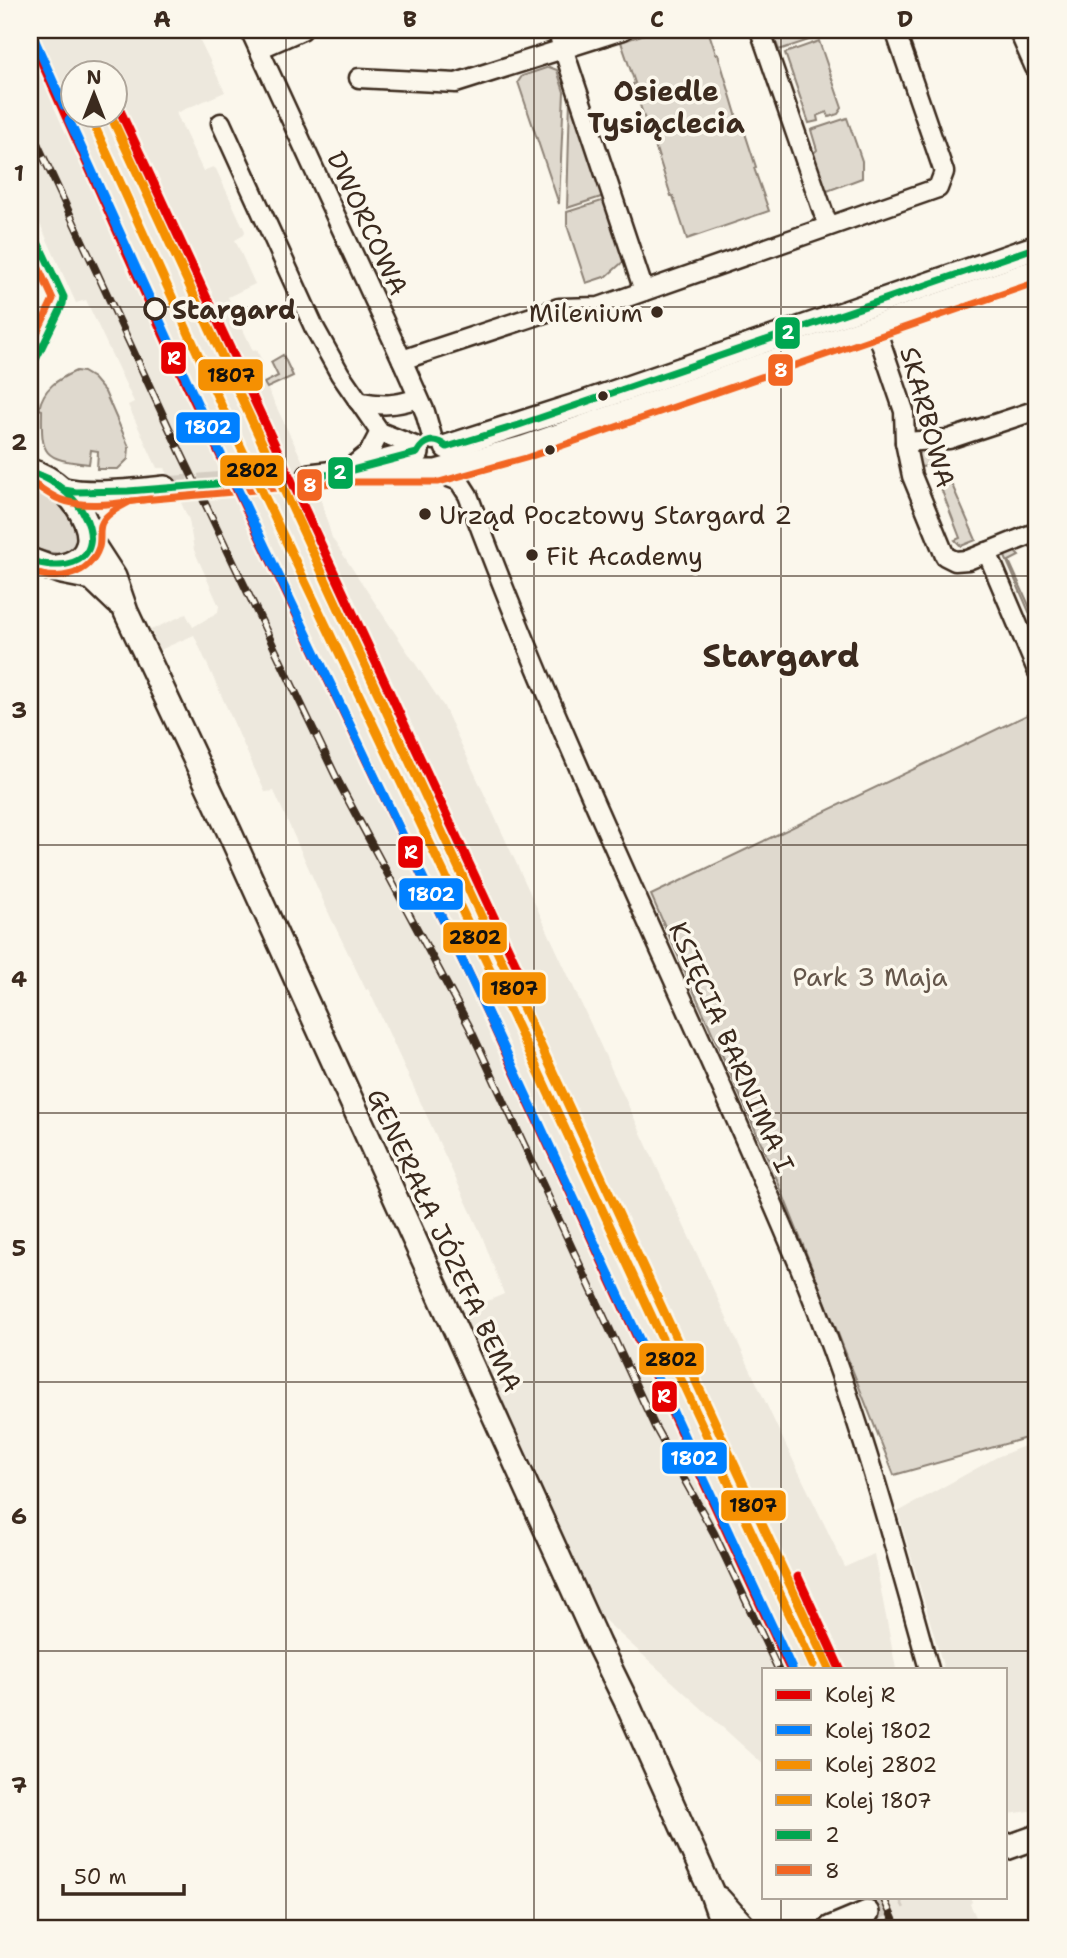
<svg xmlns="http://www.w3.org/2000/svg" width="1067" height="1958" font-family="'Shantell Sans',sans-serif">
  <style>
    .built { fill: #ede8dd; fill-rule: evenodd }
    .green { fill: #dfd9ce; stroke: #8d8276; stroke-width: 2 }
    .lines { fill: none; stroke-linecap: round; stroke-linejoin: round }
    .secondary-tunnel { stroke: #d5cec3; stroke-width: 23; stroke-dasharray: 23 11; stroke-linecap: butt }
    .street-casing { stroke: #3b2a1e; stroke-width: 23 }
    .secondary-casing { stroke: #3b2a1e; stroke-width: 28 }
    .street { stroke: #fbf7ec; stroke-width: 18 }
    .secondary { stroke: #fbf7ec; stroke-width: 23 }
    .rail-casing { stroke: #3b2a1e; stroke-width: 8 }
    .rail { stroke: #fbf7ec; stroke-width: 5; stroke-dasharray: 16; stroke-linecap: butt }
    .bus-1-casing { stroke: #fbf7ec; stroke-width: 12 }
    .bus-2-casing { stroke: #fbf7ec; stroke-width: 12 }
    .bus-1 { stroke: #00a651; stroke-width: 7 }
    .bus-2 { stroke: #f26522; stroke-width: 7 }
    .rail-1-casing { stroke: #fbf7ec; stroke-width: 14 }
    .rail-2-casing { stroke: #fbf7ec; stroke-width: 14 }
    .rail-3-casing { stroke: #fbf7ec; stroke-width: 14 }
    .rail-4-casing { stroke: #fbf7ec; stroke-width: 14 }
    .rail-1 { stroke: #e50000; stroke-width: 9 }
    .rail-2 { stroke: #0080ff; stroke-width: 9 }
    .rail-3 { stroke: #f59002; stroke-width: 9 }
    .rail-4 { stroke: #f59002; stroke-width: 9 }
    .grid { fill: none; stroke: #3b2a1e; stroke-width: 2; stroke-opacity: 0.55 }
    .stop-dot { fill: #fbf7ec; stroke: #3b2a1e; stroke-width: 3.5 }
    .poi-dot { fill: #3b2a1e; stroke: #fbf7ec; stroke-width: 2.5 }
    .labels { text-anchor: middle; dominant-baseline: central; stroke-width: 7; stroke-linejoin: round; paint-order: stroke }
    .street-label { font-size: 26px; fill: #3b2a1e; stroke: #fbf7ec }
    .stop-label { font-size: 26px; font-weight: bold; fill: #3b2a1e; stroke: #fbf7ec; text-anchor: start }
    .poi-label { font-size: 26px; fill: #3b2a1e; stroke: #fbf7ec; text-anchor: start }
    .park-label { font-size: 26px; fill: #64564a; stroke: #fbf7ec }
    .neighbourhood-label { font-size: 28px; font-weight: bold; fill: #3b2a1e; stroke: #fbf7ec }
    .district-label { font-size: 33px; font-weight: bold; fill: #3b2a1e; stroke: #fbf7ec }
    .line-badge { stroke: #fbf7ec; stroke-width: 2.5 }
    .badge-label { font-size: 19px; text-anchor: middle; font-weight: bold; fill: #fff }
    .pale-badge-label { font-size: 19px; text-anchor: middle; font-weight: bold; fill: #111 }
    .neatline { fill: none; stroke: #3b2a1e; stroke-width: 2.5 }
    .grid-label { font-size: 23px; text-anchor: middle; font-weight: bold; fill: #3b2a1e }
  </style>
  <rect width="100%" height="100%" fill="#fbf7ec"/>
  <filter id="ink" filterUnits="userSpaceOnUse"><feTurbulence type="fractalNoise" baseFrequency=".0143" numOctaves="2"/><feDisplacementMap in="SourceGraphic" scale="14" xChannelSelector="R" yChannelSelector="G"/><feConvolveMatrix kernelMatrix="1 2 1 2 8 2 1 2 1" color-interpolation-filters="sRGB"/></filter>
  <g filter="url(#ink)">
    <g class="built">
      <path d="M30 30H195L225 92 176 113 203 171 213 167 216 169 245 231 244 235 235 240 255 284 228 297 253 351 257 350 263 364 257 367 320 497 332 538 444 707 777 1427 845 1567 874 1554 896 1669H764V1765L600 1616 462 1312 504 1294 482 1236 374 1001 368 989 366 990 330 916 274 791 265 792 194 635 160 650 151 630 186 614 193 627 218 612 219 606 194 550 189 520 165 468H157L128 405 134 402 86 300 76 303 30 202ZM74 74H116V116H74Z"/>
      <path d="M1037 1441V1810L1009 1814 1006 1813V1669H944L898 1512 997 1457Z"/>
      <path d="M859 1897H970L972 1902 970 1904 981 1928H874Z"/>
    </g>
    <g class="green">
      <path d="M656 30H708L716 54H718L741 131 744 130 756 167 754 168 769 211 687 239 673 196H671L647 120H645L633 84 635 83 621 42Z"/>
      <path d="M767 30H815L818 37 779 50 772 31Z"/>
      <path d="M819 41 842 108 838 114 829 117 827 112 817 116 818 121 809 123 785 53Z"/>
      <path d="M549 67 557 70 564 92 559 204 518 82 522 76Z"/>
      <path d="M571 97 604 196 567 208 570 98Z"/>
      <path d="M847 118 862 161V178L822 193 809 157 817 150 811 130Z"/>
      <path d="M605 200 625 260 607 276 586 283 567 225V212Z"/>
      <path d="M283 355 293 376 267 388 264 383 278 376 271 362Z"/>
      <path d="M76 371 83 372 93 378 105 392 129 447 128 459 118 469H97L98 451 91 450 89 464C43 459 41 456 42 410L39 409C43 388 58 379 76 371Z"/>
      <path d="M922 448 942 462 976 540 961 546 955 540 960 538 932 465 922 467 918 465 917 456Z"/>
      <path d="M30 482C47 490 75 511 78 531 83 563 46 555 30 545Z"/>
      <path d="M1013 550 1019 556 1009 561 1037 623V630L1003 552Z"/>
      <path d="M1031 713 1037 727V1435L894 1475 774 1172 651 895Z"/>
    </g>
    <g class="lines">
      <g class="secondary-tunnel">
        <path d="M165 488 310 476"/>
        <path d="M867 1913 900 1897"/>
      </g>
      <g class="street-casing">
        <g id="street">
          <path d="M250 30 402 360 425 412 433 440"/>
          <path d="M557 30 644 291"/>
          <path d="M760 30 828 226"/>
          <path d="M259 49 302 30"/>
          <path d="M359 78 456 83 623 30"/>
          <path d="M221 123 314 327 340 374 380 432 420 448"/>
          <path d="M875 326 904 411 905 442 912 476 945 556 955 561 968 560 1037 532"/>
          <path d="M402 360 559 308 599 307 938 188 944 172 895 30"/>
          <path d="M358 401C381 406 395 406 418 398"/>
          <path d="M905 442 949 439 1037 410"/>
          <path d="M349 469 369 453 380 432"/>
          <path d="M436 472 459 481 468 495C565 757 691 1007 799 1265 854 1395 891 1533 929 1669"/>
          <path d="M987 552 1037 670"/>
        </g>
      </g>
      <g class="secondary-casing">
        <g id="secondary">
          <path d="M1021 30 1037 66"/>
          <path d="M447 447 581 404 1037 247"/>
          <path d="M30 471C76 483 126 562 49 568"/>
          <path d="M345 472H436L523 448 1037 271"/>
          <path d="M310 476 345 472 417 453"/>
          <path d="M64 490C93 496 135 491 165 488"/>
          <path d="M90 540 114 577 126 612 229 831 598 1644 626 1701 711 1891 724 1928"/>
          <path d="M30 560 62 572 92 578 117 602"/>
          <path d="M1006 1848 1037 1837"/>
          <path d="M719 1899 745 1928"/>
          <path d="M831 1928 867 1913"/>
        </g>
      </g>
      <use href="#street" class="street"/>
      <use href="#secondary" class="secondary"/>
      <g class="rail-casing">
        <g id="rail">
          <path d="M30 128 168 426 339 783 469 1026 655 1427 714 1533 778 1669"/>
          <path d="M883 1897 897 1928"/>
        </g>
      </g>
      <use href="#rail" class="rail"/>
      <g class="bus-1-casing">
        <g id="bus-1">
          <path d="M30 225 64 297 63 304 30 372"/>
          <path d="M30 471 49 479 64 490 76 492 128 491 319 476 345 472 417 453C424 440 435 437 447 447L519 425 1037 247"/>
          <path d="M30 560C57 571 99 566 89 527 82 501 56 481 32 472"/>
        </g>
      </g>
      <g class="bus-2-casing">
        <g id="bus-2">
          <path d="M30 249 53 299 30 348"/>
          <path d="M30 482C40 487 49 495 59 499 86 510 123 502 150 499"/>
          <path d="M30 571C56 582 89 577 99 547 101 539 99 532 101 525 105 513 121 507 131 501L345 482H439L526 458 1037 282"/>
        </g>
      </g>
      <use href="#bus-1" class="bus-1"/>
      <use href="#bus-2" class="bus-2"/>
      <g class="rail-1-casing">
        <g id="rail-1">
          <path d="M30 36 175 361 478 993 790 1669"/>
          <path d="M116 102 517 967"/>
          <path d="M798 1577 840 1669"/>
        </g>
      </g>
      <g class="rail-2-casing">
        <g id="rail-2">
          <path d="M32 34 64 106"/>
          <path d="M69 120 208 427 509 1058 792 1669"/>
        </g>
      </g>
      <g class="rail-3-casing">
        <path id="rail-3" d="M90 116 227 418 528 1049 813 1665"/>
      </g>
      <g class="rail-4-casing">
        <path id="rail-4" d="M111 116 829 1669"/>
      </g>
      <use href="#rail-1" class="rail-1"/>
      <use href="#rail-2" class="rail-2"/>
      <use href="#rail-3" class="rail-3"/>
      <use href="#rail-4" class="rail-4"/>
    </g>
  </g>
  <path class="grid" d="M286 30V1928M534 30V1928M781 30V1669M30 307H1037M30 576H1037M30 845H1037M30 1113H1037M30 1382H1037M30 1651H1037M781 1897V1928"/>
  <circle class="stop-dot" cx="155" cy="309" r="10"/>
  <g class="poi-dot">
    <circle cx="657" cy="312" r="7"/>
    <circle cx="603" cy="396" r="6"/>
    <circle cx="550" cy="450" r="6"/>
    <circle cx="425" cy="514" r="7"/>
    <circle cx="532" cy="555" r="7"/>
  </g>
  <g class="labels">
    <g class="street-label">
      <text transform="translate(368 223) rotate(65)">DWORCOWA</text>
      <text transform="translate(928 417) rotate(75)">SKARBOWA</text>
      <text transform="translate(732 1047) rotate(66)">KSIĘCIA BARNIMA I</text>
      <text transform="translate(445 1240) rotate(65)">GENERAŁA JÓZEFA BEMA</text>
    </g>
    <g class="stop-label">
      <text x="172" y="309">Stargard</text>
    </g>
    <g class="poi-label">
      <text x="643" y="312" text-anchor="end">Milenium</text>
      <text x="439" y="514">Urząd Pocztowy Stargard 2</text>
      <text x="546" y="555">Fit Academy</text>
    </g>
    <g class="park-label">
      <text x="870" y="976">Park 3 Maja</text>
    </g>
    <g class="neighbourhood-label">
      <text x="666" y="91">Osiedle<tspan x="666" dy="32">Tysiąclecia</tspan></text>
    </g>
    <g class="district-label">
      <text x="781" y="655">Stargard</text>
    </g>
  </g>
  <g class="line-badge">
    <rect x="774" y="316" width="27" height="34" rx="7" fill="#00a651"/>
    <rect x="160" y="341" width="27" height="34" rx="7" fill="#e50000"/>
    <rect x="767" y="353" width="27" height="34" rx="7" fill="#f26522"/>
    <rect x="197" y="358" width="67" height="34" rx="7" fill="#f59002"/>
    <rect x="175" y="411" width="66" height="33" rx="7" fill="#0080ff"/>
    <rect x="219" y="454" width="66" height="33" rx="7" fill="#f59002"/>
    <rect x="327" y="456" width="27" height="34" rx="7" fill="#00a651"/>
    <rect x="296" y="468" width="27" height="34" rx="7" fill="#f26522"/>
    <rect x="397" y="835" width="27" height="34" rx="7" fill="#e50000"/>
    <rect x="398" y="877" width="66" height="34" rx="7" fill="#0080ff"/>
    <rect x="442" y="921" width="66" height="33" rx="7" fill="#f59002"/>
    <rect x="481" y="971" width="66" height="34" rx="7" fill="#f59002"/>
    <rect x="638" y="1342" width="67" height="34" rx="7" fill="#f59002"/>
    <rect x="651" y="1380" width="27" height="33" rx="7" fill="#e50000"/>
    <rect x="661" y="1441" width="67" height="34" rx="7" fill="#0080ff"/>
    <rect x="720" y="1489" width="67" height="33" rx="7" fill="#f59002"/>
  </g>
  <g class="badge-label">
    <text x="788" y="339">2</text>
    <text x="174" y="365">R</text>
    <text x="781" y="377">8</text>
    <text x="208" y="434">1802</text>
    <text x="340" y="479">2</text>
    <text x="310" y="492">8</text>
    <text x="411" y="859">R</text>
    <text x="431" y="901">1802</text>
    <text x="664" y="1403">R</text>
    <text x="694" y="1465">1802</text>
  </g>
  <g class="pale-badge-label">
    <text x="231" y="382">1807</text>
    <text x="252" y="477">2802</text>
    <text x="475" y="944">2802</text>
    <text x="514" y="995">1807</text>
    <text x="671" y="1366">2802</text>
    <text x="753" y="1512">1807</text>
  </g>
  <rect width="1067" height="1958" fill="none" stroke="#fbf7ec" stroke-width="77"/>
  <rect x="762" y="1668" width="245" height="231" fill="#fbf7ec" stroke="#aea59a" stroke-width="2"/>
  <rect x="776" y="1690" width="35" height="10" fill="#e50000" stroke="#aea59a" stroke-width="2"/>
  <text x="825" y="1702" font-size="21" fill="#3b2a1e">Kolej R</text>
  <rect x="776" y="1725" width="35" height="10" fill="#0080ff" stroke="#aea59a" stroke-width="2"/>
  <text x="825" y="1738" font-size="21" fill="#3b2a1e">Kolej 1802</text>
  <rect x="776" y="1760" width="35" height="10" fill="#f59002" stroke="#aea59a" stroke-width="2"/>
  <text x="825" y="1772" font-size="21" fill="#3b2a1e">Kolej 2802</text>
  <rect x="776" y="1795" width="35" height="10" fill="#f59002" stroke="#aea59a" stroke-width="2"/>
  <text x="825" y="1808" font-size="21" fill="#3b2a1e">Kolej 1807</text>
  <rect x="776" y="1830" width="35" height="10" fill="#00a651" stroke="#aea59a" stroke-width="2"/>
  <text x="825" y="1842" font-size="21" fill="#3b2a1e">2</text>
  <rect x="776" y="1865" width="35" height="10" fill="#f26522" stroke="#aea59a" stroke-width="2"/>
  <text x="825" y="1878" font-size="21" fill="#3b2a1e">8</text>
  <g transform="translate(94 94)"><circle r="33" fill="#fbf7ec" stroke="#aea59a" stroke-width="2"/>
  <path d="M0-5L12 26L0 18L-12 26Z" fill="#3b2a1e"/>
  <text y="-10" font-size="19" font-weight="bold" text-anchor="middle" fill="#3b2a1e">N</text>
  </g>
  <path d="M63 1884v10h121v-10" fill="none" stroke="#3b2a1e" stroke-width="3.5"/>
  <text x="74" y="1884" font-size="21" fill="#3b2a1e" stroke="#fbf7ec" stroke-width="5" paint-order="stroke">50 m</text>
  <rect x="38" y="38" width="990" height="1882" class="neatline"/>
  <g class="grid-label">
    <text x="162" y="27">A</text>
    <text x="410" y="27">B</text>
    <text x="657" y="27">C</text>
    <text x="905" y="27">D</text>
    <text x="19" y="181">1</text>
    <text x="19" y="450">2</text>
    <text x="19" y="718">3</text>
    <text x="19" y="987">4</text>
    <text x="19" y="1256">5</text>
    <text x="19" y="1524">6</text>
    <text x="19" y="1793">7</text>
  </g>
</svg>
